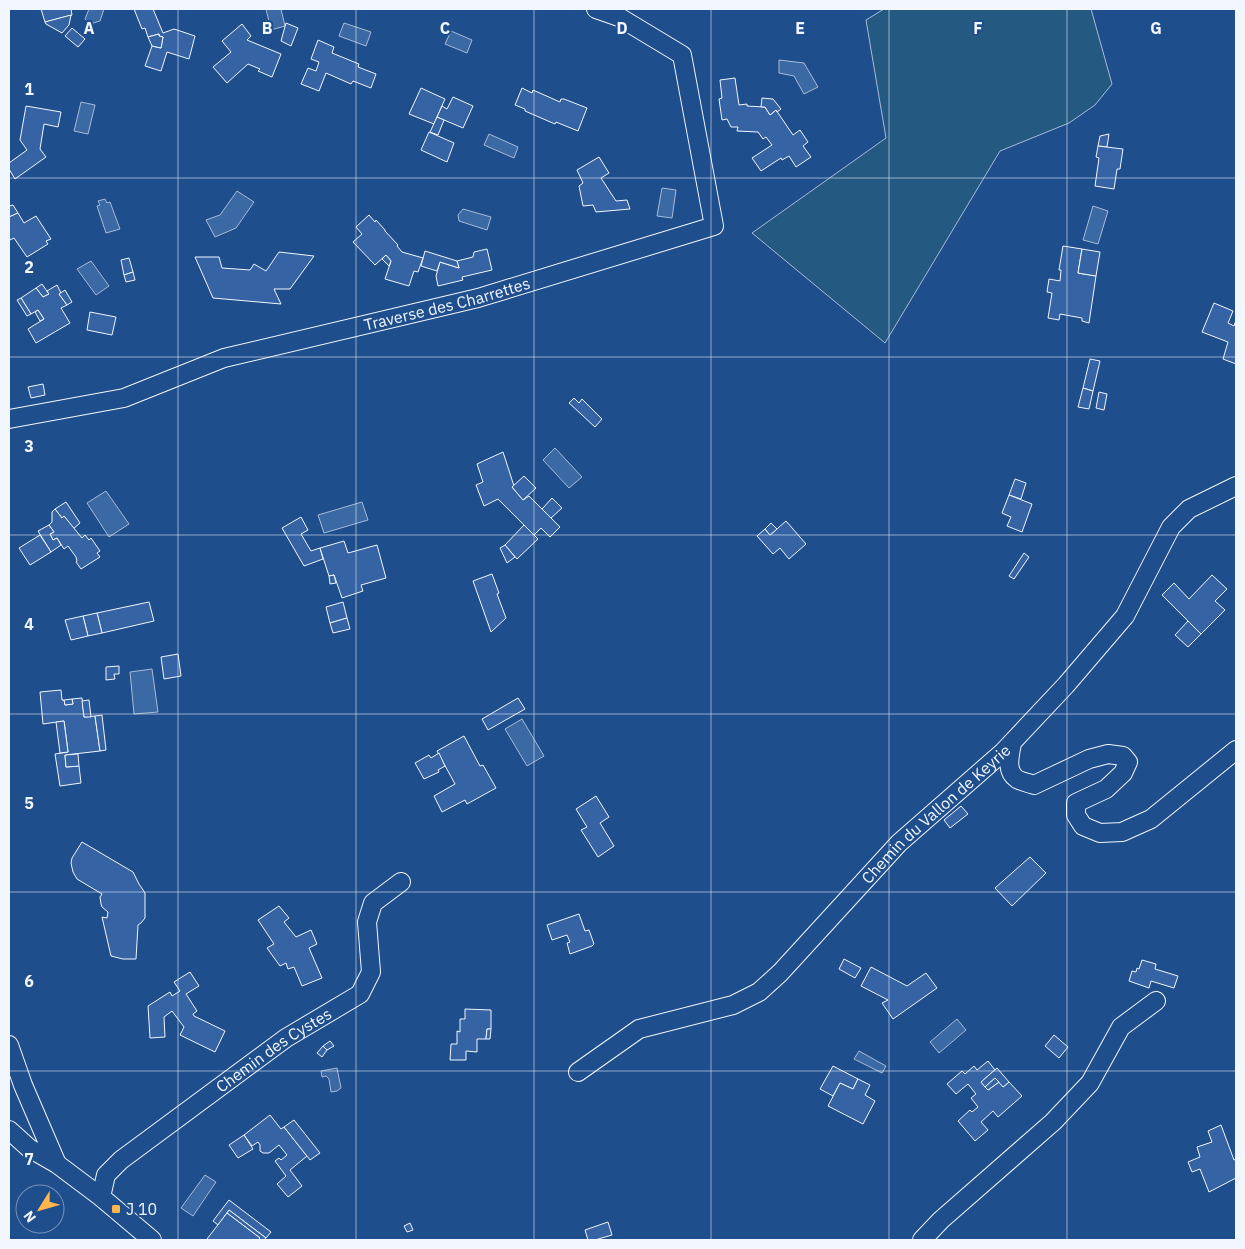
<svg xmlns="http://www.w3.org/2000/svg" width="1245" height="1249" font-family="'IBM Plex Sans',sans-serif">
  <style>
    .green { fill: #245a82; stroke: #a8bbd7 }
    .water { fill: #3b69a3; stroke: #a8bbd7 }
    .building { fill: #3563a3; stroke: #f2f6ff }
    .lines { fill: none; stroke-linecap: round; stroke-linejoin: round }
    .street-casing { stroke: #f2f6ff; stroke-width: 20 }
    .street { stroke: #1f4e8c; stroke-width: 18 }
    .grid { fill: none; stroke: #f2f6ff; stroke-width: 1; stroke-opacity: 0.55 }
    .poi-dot { fill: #ffb74d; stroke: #1f4e8c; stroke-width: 2 }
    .labels { text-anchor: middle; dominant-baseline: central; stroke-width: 4; stroke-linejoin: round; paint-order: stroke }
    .street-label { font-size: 16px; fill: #f2f6ff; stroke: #1f4e8c }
    .poi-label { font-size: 16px; fill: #f2f6ff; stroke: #1f4e8c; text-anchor: start }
    .grid-label { font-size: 16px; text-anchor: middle; font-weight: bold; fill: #f2f6ff; stroke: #1f4e8c; stroke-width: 4; stroke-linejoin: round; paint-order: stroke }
  </style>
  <rect width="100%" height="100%" fill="#1f4e8c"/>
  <path class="green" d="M884 9H1091L1112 84 1095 105 1069 123 1000 151 885 343 752 233 886 138 866 20Z"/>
  <g class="water">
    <path d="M89 9H104L100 21 90 24 85 19Z"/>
    <path d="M266 9H281L285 26 271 30Z"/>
    <path d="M344 23 371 32 366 46 339 36Z"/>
    <path d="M451 31 472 40 467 53 445 44Z"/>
    <path d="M779 60 804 63 818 87 804 94 794 76 779 73Z"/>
    <path d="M81 102 95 105 88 134 74 131Z"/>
    <path d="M489 134 518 147 514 158 484 145Z"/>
    <path d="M662 188 676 190 672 218 657 216Z"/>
    <path d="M237 191 254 202 236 228 215 237 206 220 220 215Z"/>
    <path d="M105 199 107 203 110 202 120 229 106 233 97 206 100 205 98 201Z"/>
    <path d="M1093 206 1108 211 1098 244 1083 240Z"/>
    <path d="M463 209 491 217 487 230 459 221 458 215Z"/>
    <path d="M91 261 109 286 96 295 77 269Z"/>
    <path d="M555 448 582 477 569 488 543 460Z"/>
    <path d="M106 491 129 524 109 537 87 503Z"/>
    <path d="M362 502 368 520 324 533 318 515Z"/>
    <path d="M152 669 158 712 134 714 130 672Z"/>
    <path d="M522 719 544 756 527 766 505 729Z"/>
    <path d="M957 1019 966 1030 939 1053 930 1042Z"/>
    <path d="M859 1051 886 1066 882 1073 854 1059Z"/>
    <path d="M337 1068 341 1088 337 1091 331 1092 329 1079 326 1076 322 1077 321 1071Z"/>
    <path d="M205 1175 216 1182 193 1216 181 1208Z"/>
  </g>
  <g class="building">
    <path d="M41 9H71L72 15 45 22Z"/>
    <path d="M134 9H153L163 33 174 29 195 36 189 59 167 52 161 71 145 66 152 46 161 48 163 37 159 36V34L148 37 145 28 142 29Z"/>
    <path d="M71 15 69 25 62 33 46 24 45 22Z"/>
    <path d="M286 23 298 28 291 46 281 41Z"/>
    <path d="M242 24 251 36 247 40 281 54 272 77 258 71 260 69 248 64 227 83 213 67 231 52 222 41Z"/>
    <path d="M72 28 85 39 78 47 65 36Z"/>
    <path d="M159 34V36L163 37 161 48 152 46 148 37Z"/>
    <path d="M318 40 334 47 332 53 359 64 358 67 376 74 371 88 353 81 351 84 326 73 319 91 301 84 308 68 316 71 319 62 311 59Z"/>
    <path d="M735 78 739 105 747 104V106L765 107 770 115 776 110 793 135 800 130 808 142 803 146 811 157 796 167 789 156 782 160 781 158 761 171 752 158 772 145 766 137 763 139 758 132 737 131 738 127H731L727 119 722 120 719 99 722 98 720 80Z"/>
    <path d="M421 88 445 99 434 124 409 114Z"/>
    <path d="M522 88 532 93 533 90 560 102 561 99H564L587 108 578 131 556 122 555 124 525 111V109L515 105Z"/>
    <path d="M453 97 473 106 463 128 437 117 442 106 447 109Z"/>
    <path d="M762 98 773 99 781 109 777 112 776 110 770 115 765 107H761Z"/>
    <path d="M26 106 61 112 58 127 44 124 40 149 46 157 15 179 9 169V163L27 150 20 140Z"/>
    <path d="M437 117 444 120 438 135 430 132Z"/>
    <path d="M429 132 454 143 447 162 421 150Z"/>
    <path d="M1109 134 1107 147 1098 146 1100 136Z"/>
    <path d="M1098 146 1123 149 1120 169H1117L1114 189 1095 186 1099 158 1096 157Z"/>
    <path d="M599 157 609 173 601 178 616 201 627 200 630 209 596 212 593 205 583 206 579 186 583 183 577 170Z"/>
    <path d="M13 205 18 213 9 217V206Z"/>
    <path d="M18 213 24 223 36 216 51 239 46 241 48 244 27 257 14 238 10 240 9 238V217Z"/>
    <path d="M369 215 375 222 376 220 385 230V231L398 245 397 246 402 252 423 258 418 272 414 271 409 286 385 279 391 261 386 255 375 265 353 242 362 234 356 227Z"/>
    <path d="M1063 246 1082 249 1078 273 1096 276 1089 323 1082 321V318L1060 314 1059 320 1048 318 1052 293 1047 292 1049 279 1060 281 1061 270H1059Z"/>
    <path d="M487 249 492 270 462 277 463 280 438 286 436 276 440 262 459 268 457 261 473 257 474 252Z"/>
    <path d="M1082 249 1100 252 1096 276 1078 273Z"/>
    <path d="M425 251 457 261 459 268 440 262 437 271 421 266Z"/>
    <path d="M279 252 314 256 290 289H274L281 304 213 298 195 257H219L222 268 250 270 254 264 266 271Z"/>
    <path d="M386 255 391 261 389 266 382 259Z"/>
    <path d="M129 258 133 272 124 275 121 260Z"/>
    <path d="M133 272 135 280 126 282 124 275Z"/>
    <path d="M42 284 49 294 43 297 36 288Z"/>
    <path d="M57 285 61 293 59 294 67 305 61 308 70 323 36 343 28 329 44 319 38 310 31 314 21 298 36 288 43 297 49 294 47 291Z"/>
    <path d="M65 290 72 302 67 305 59 294Z"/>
    <path d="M21 298 31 314 27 316 17 300Z"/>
    <path d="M1214 303 1233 311 1228 323 1234 326 1236 320V364L1223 359 1228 342 1202 332Z"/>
    <path d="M38 310 44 319 40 321 35 312Z"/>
    <path d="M90 312 116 317 112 335 87 330Z"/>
    <path d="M1090 359 1100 361 1093 391 1083 388Z"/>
    <path d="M43 384 45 395 31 398 28 387Z"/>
    <path d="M1083 388 1093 391 1089 409 1078 407Z"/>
    <path d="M1099 392 1107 394 1104 410 1096 408Z"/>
    <path d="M574 398 579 403 582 399 602 419 595 427 569 403Z"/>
    <path d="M503 452 514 486 512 487 523 500 529 496 560 527 550 537 541 528 534 535 498 499 484 506 476 485 483 482 477 464Z"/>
    <path d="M524 476 536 488 523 500 512 487Z"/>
    <path d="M1015 479 1026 483 1021 499 1009 495Z"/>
    <path d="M1009 495 1032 504 1022 532 1007 526 1011 517 1002 513Z"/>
    <path d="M552 498 562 508 551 518 542 509Z"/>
    <path d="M66 502 80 523 73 529 64 516 62 518 55 509Z"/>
    <path d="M55 509 62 518 64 516 82 538 85 535 89 540 91 538 100 551 97 553 100 557 81 569 76 562 77 561 76 557 68 546 64 549 57 538 53 540 50 534 54 532 49 525 52 522V512Z"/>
    <path d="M301 517 308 530 301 534 311 551 320 548 323 559 304 566 282 528Z"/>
    <path d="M786 521 806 544 789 559 780 548 773 554 757 536 765 529 770 535Z"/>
    <path d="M771 523 777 529 770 535 765 529Z"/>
    <path d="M49 525 54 532 50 534 53 540 57 538 61 545 51 552 38 531Z"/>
    <path d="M524 525 538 539 517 559 505 545Z"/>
    <path d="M40 535 51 552 30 565 19 548Z"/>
    <path d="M344 541 348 553 377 545 386 578 361 585 363 591 342 598 334 575 329 576 320 548Z"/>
    <path d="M505 545 515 557 507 563 500 548Z"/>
    <path d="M1024 553 1029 557 1014 579 1009 576Z"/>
    <path d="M492 574 499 593 497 594 506 618 491 632 473 581Z"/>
    <path d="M334 575 336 583 330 584 329 576Z"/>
    <path d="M1212 575 1227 589 1215 601 1225 610 1201 634 1162 595 1174 583 1189 599Z"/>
    <path d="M149 602 154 621 102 633 97 613Z"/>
    <path d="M343 602 347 618 330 623 326 607Z"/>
    <path d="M97 613 102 633 88 636 83 616Z"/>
    <path d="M83 616 88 636 71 640 65 620Z"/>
    <path d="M347 618 350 629 333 633 330 623Z"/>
    <path d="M1188 621 1201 634 1188 647 1175 635Z"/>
    <path d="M178 654 181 676 164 679 161 657Z"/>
    <path d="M119 666V674H114L115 679 106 680V667Z"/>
    <path d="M61 690 62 700H64L65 705 73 704 72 699 82 698 84 717 95 716 100 751 65 755 66 767 79 766 81 783 60 786 55 754 68 752 64 721 43 724 40 692Z"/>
    <path d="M518 698 525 709 488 730 482 719Z"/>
    <path d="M72 699 73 704 65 705 64 700Z"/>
    <path d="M89 700 91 717H84L82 701Z"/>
    <path d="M102 715 106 750 100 751 95 716Z"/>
    <path d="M64 721 68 752 60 753 56 722Z"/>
    <path d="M464 736 480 766 483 765 496 788 467 804 465 800 442 812 434 796 455 784 437 751Z"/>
    <path d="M439 753 445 766 438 770 439 772 424 779 415 763 429 755 431 758Z"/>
    <path d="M78 754 79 766 66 767 65 755Z"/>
    <path d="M596 796 609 817 600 823 614 846 598 857 581 830 587 827 576 809Z"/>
    <path d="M961 806 968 814 950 828 944 820Z"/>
    <path d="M82 842 133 872 139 884 145 893V918L141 923 138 925 136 959H123L111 956 102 917 107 918 108 912 102 907 101 904 100 897 102 894 77 879 73 872 71 863 72 858Z"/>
    <path d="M1030 857 1046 873 1012 906 995 888Z"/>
    <path d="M279 906 289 918 284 922 296 937 311 930 317 944 309 948 322 978 302 986 294 967 288 969 286 963 280 966 267 948 274 944 258 920Z"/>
    <path d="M579 914 585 931 589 930 594 944 592 946 570 954 567 943 570 942 567 935 552 940 547 925Z"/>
    <path d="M844 959 861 968 855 978 839 969Z"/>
    <path d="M1142 960 1156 964 1155 969 1178 976 1174 988 1151 981 1149 988 1129 981 1132 971 1136 972 1137 968 1139 969Z"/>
    <path d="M871 967 907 986 926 973 937 988 893 1019 882 1003 888 1000 861 986Z"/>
    <path d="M190 972 199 986 186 994 197 1011 193 1014 194 1016 225 1031 215 1052 180 1035 184 1027 172 1011 164 1017 165 1037 150 1038 148 1006 170 992 172 996 180 991 174 982Z"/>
    <path d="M465 1009 491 1010V1029H487L486 1039H477V1052L466 1051V1060H450L451 1044H457V1031L460 1032V1019H465Z"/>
    <path d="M487 1029H491L490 1039H486Z"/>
    <path d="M1054 1035 1068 1047 1059 1058 1045 1046Z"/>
    <path d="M330 1041 334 1046 327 1050 323 1046Z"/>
    <path d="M323 1046 327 1050 322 1057 317 1053Z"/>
    <path d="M988 1061 995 1070 981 1082 988 1090 999 1082 1003 1087 1009 1082 1022 1096 998 1117 993 1111 981 1122 988 1130 975 1141 958 1121 970 1110 972 1112 978 1107 971 1098 976 1094 968 1084 956 1094 947 1084 962 1071 965 1074 974 1066 977 1070Z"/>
    <path d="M833 1066 858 1079 853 1089 840 1083 833 1096 820 1089Z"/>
    <path d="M997 1068 1009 1082 1003 1087 995 1078 985 1087 981 1082Z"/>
    <path d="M995 1078 999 1082 988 1090 985 1087Z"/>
    <path d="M858 1079 870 1085 865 1095 875 1101 863 1124 828 1106 840 1083 853 1089Z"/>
    <path d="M270 1115 281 1129 284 1127 307 1156 290 1170 302 1186 288 1197 277 1184 286 1176 275 1161 279 1158 281 1160 287 1155 279 1145 269 1153H263L260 1151V1145L258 1142 252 1146 244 1135Z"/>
    <path d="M294 1120 320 1153 310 1160 284 1127Z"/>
    <path d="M1221 1125 1234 1160 1236 1159V1178L1209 1192 1200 1169 1192 1172 1188 1162 1200 1157 1197 1147 1212 1142 1208 1131Z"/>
    <path d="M244 1135 253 1149 238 1158 229 1145Z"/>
    <path d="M229 1200 271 1232 266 1238 229 1210 218 1225 213 1221Z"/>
    <path d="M229 1210 266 1238 264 1240H258L260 1238 227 1213Z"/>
    <path d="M227 1213 260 1238 258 1240H209L207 1239Z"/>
    <path d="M608 1222 612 1235 595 1240H588L585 1230Z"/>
    <path d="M410 1223 413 1230 407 1232 404 1226Z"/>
  </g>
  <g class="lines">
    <g class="street-casing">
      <g id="street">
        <path id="s1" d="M9 419 124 398 224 358 478 298 714 226 682 55 619 17 596 9"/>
        <path d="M1012 743C1010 755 1005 771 1017 779 1022 782 1029 783 1034 785L1089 759 1108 754 1123 756 1128 762 1123 773 1106 789 1076 803V815L1083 826 1100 833 1122 832 1151 819 1236 750"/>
        <path d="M9 1045 23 1085 57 1164"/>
        <path id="s2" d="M578 1072 639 1029 733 1005 759 992 780 973 899 843 1003 752 1066 685 1125 616 1171 527 1189 509 1236 486"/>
        <path d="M9 1130 29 1148 57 1164 101 1197 152 1240"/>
        <path id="s3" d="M101 1197 106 1175 121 1160 286 1038 360 994 371 972 367 922 373 903 401 882"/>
        <path d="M922 1240 941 1220 1053 1122 1090 1083 1121 1027 1156 1001"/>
      </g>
    </g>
    <use href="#street" class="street"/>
  </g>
  <path class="grid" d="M178 9V1240M356 9V1240M534 9V1240M711 9V1240M889 9V1240M1067 9V1240M9 178H1236M9 357H1236M9 535H1236M9 714H1236M9 892H1236M9 1071H1236"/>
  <rect class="poi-dot" x="111" y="1204" width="10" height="10" rx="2.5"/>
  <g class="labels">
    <g class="street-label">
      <text stroke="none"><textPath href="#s1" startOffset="454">Traverse des Charrettes</textPath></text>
      <text stroke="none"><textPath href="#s2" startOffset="452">Chemin du Vallon de Keyrie</textPath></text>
      <text stroke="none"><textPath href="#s3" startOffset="232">Chemin des Cystes</textPath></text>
    </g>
    <g class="poi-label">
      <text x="126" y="1209">J 10</text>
    </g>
  </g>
  <g class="grid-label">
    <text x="89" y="34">A</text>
    <text x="267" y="34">B</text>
    <text x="445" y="34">C</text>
    <text x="622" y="34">D</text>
    <text x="800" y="34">E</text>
    <text x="978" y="34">F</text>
    <text x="1156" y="34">G</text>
    <text x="29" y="95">1</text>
    <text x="29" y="273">2</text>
    <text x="29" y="452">3</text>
    <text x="29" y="630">4</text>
    <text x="29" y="809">5</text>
    <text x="29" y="987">6</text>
    <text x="29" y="1165">7</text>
  </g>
  <rect width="1245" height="1249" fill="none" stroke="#f2f6ff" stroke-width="20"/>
  <g transform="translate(40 1209) rotate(233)"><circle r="24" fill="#1f4e8c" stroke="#7391ba"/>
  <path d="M0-4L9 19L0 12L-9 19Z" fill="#ffb74d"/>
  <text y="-8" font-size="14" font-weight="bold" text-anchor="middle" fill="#f2f6ff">N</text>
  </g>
</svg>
